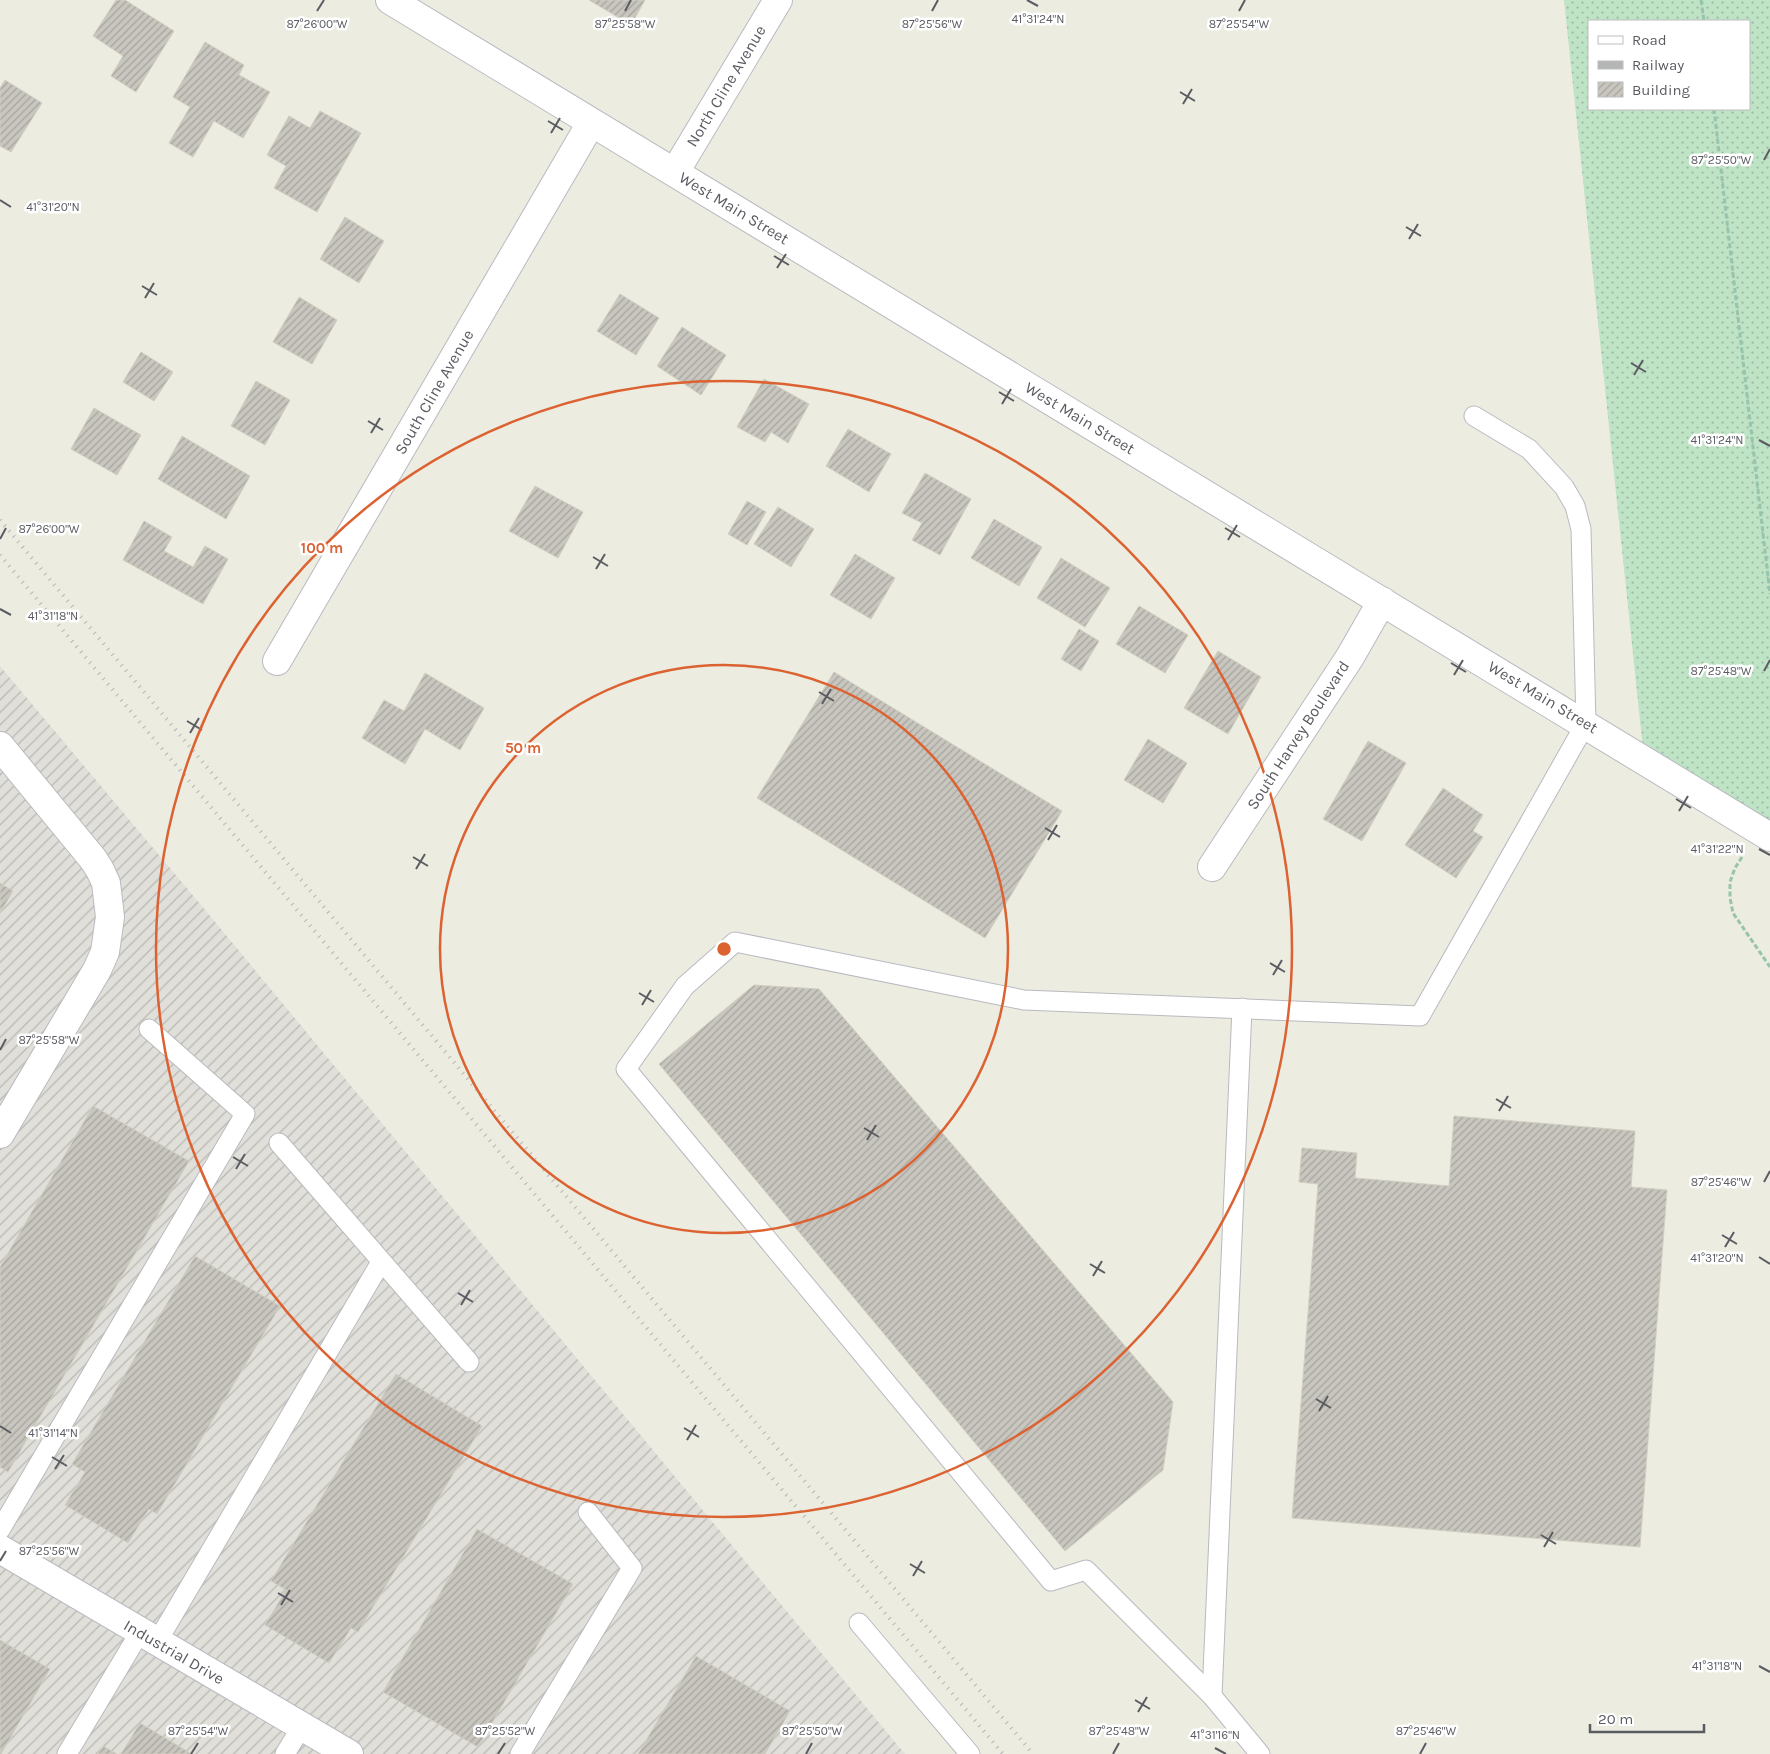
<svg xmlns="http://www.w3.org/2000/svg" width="1770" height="1754" font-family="Karla,sans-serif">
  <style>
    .industrial { fill: url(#industrial-furrows) }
    .grass { fill: url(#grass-dots); fill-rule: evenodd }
    .building { fill: url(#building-hatch); stroke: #d1cfc0 }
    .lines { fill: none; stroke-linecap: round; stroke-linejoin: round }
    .service-casing { stroke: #b9bac0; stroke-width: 21 }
    .minor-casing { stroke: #b9bac0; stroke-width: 30 }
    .tertiary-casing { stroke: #b9bac0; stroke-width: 30 }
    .path { stroke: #97c4ad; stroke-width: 3; stroke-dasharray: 5 2.5; stroke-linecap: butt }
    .service { stroke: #fff; stroke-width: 19 }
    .minor { stroke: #fff; stroke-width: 28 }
    .tertiary { stroke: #fff; stroke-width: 28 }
    .rail { stroke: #b4b5b5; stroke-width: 4; stroke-dasharray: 1 6; stroke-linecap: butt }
    .ticks { fill: none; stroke: #5a5c62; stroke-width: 2 }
    .ring { fill: none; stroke: #dc6232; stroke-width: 2.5 }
    .labels { text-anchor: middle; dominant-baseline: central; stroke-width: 5; stroke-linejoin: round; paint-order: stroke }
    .street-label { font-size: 16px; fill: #5a5c62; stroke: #fff }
    .ticks-label { font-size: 12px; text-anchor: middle; fill: #5a5c62; stroke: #fff; stroke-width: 5; stroke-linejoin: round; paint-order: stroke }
    .centre { fill: #dc6232; stroke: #fff; stroke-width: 2.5 }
    .ring-label { font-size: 15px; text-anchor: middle; font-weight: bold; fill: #dc6232; stroke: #fff; stroke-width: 5; stroke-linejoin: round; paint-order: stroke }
  </style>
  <defs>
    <pattern id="industrial-furrows" width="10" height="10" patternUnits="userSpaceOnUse" patternTransform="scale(1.25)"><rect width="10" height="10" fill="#e0dfd9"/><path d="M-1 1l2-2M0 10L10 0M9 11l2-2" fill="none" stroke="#b9b8b3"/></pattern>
    <pattern id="grass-dots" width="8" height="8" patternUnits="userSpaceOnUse" patternTransform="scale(1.25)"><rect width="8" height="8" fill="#bee3c5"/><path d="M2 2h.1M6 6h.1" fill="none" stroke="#9dbba3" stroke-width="1.8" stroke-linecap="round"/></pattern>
    <pattern id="building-hatch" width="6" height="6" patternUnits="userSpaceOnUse" patternTransform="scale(1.25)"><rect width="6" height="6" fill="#c8c6be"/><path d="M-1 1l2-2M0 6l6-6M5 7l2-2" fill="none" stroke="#a5a49e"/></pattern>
  </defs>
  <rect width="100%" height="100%" fill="#ecece1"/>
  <path class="industrial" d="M0 666 201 905 905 1754H0Z"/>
  <path class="grass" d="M1564 0H1770V837L1644 758ZM1589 21H1749V109H1589Z"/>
  <g class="building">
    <path d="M116 0H125L174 31 136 92 111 76 123 56 93 36Z"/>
    <path d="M589 0H645L631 25Z"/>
    <path d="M205 42 244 65 239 75 270 92 243 138 214 121 193 157 169 143 190 107 173 97Z"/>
    <path d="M5 80 42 103 11 152 0 146V88Z"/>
    <path d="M320 111 361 133 317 212 274 188 286 166 267 155 289 116 310 128Z"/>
    <path d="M345 217 384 241 359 283 320 259Z"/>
    <path d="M620 294 659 318 636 355 597 331Z"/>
    <path d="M299 297 337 320 312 364 273 342Z"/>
    <path d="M682 327 726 355 701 395 657 366Z"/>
    <path d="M141 352 173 372 154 401 123 382Z"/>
    <path d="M764 379 809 404 788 443 771 432 765 442 737 427Z"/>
    <path d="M256 381 290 400 265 445 231 426Z"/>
    <path d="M94 408 141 435 117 475 71 449Z"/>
    <path d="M848 429 891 454 869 492 826 466Z"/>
    <path d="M182 436 250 476 226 519 158 479Z"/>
    <path d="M925 473 971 499 940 555 912 540 922 523 902 513Z"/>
    <path d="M535 486 583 512 558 558 509 531Z"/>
    <path d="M747 501 766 512 747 545 728 534Z"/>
    <path d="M778 507 814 529 791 567 754 544Z"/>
    <path d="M994 519 1042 547 1019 586 971 558Z"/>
    <path d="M144 521 172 537 164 551 193 567 205 546 228 559 203 604 123 560Z"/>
    <path d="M855 554 895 578 871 619 830 595Z"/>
    <path d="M1061 558 1110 588 1085 627 1037 598Z"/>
    <path d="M1139 606 1188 635 1165 673 1116 644Z"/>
    <path d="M1079 629 1099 641 1081 671 1061 659Z"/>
    <path d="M1218 651 1261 677 1228 734 1184 708Z"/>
    <path d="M834 672 1062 811 985 938 757 798Z"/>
    <path d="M425 673 484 708 460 750 425 729 405 764 362 738 384 700 404 711Z"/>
    <path d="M1148 739 1187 763 1163 803 1124 780Z"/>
    <path d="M1368 741 1406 763 1362 841 1323 819Z"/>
    <path d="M1443 788 1483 815 1473 831 1483 837 1456 878 1405 845Z"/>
    <path d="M0 883 13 891 0 913Z"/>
    <path d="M754 985 819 989 1173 1402 1163 1470 1065 1551 659 1064Z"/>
    <path d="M93 1106 189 1161 8 1472 0 1467V1267Z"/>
    <path d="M1454 1116 1635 1131 1631 1187 1667 1190 1640 1547 1292 1518 1318 1184 1299 1182 1302 1148 1357 1153 1355 1178 1449 1186Z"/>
    <path d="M195 1256 280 1306 157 1514 149 1509 128 1543 65 1505 85 1472 72 1464Z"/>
    <path d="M396 1374 482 1426 358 1632 351 1628 329 1663 265 1625 286 1590 271 1581Z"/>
    <path d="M477 1529 573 1584 478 1747 383 1692Z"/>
    <path d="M0 1640 50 1669 1 1754H0Z"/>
    <path d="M696 1656 790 1711 765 1754H638Z"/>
    <path d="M140 1723 192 1754H121Z"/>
    <path d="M103 1746 117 1754H98Z"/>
  </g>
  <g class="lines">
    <g class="service-casing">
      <g id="service">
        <path d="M279 1143 469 1362"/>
        <path d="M0 1530 245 1114 149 1029"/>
        <path d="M859 1623 970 1754"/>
        <path d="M157 1642 381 1262"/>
        <path d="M1212 1696 1242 1008"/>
        <path d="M67 1754 140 1632"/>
        <path d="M285 1754 302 1726"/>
        <path d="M520 1754 632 1568 588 1512"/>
        <path d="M1260 1754 1212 1696 1086 1570 1051 1581 626 1069 685 986 735 942 1024 1000 1420 1016 1586 723 1581 529 1575 506 1564 487 1529 449 1474 416"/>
      </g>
    </g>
    <g class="minor-casing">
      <g id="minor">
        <path d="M277 661 591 123"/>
        <path d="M0 746 93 859 100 870 106 883 110 917 105 952 97 970 0 1134"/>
        <path d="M1212 867 1350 657 1382 601"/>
        <path d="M0 1549 349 1754"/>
      </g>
    </g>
    <g class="tertiary-casing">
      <g id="tertiary">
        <path d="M390 0C849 281 1312 555 1770 837"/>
        <path d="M675 172 778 0"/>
      </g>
    </g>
    <g class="path">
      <path d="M1701 0 1704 21"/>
      <path d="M1714 109 1770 594"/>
      <path d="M1742 857 1735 868 1730 882V898L1733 913 1770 967"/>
    </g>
    <use href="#service" class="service"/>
    <use href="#minor" class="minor"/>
    <use href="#tertiary" class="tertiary"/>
    <g class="rail">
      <path d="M0 520 1033 1754"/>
      <path d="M0 555 1003 1754"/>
    </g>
  </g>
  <path class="ticks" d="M1027 0 1038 6M317 11 324 0M625 11 631 0M932 11 938 0M1239 11 1245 0M1180 92 1195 101M1183 104 1192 89M548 121 563 130M551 133 560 118M1764 160 1770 149M0 200 11 207M1406 227 1421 236M1409 239 1418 224M774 256 789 265M777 268 786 254M142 286 157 295M145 298 154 283M1631 363 1646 372M1634 375 1643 360M999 392 1014 401M1002 404 1011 389M368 421 383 430M371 433 380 418M1759 440 1770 446M1225 528 1240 537M0 539 6 528M1228 540 1237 525M593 557 608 566M596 569 605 554M0 609 11 615M1451 663 1466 672M1764 671 1770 660M1454 675 1463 660M819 692 834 701M822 704 831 689M187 721 202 730M190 733 199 718M1676 799 1691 808M1679 811 1688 796M1045 828 1060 837M1048 840 1057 825M1759 849 1770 855M413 857 428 866M416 869 425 854M1270 963 1285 972M1273 975 1282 960M639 993 654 1002M642 1005 651 990M0 1050 6 1039M1496 1099 1511 1108M1499 1111 1508 1096M864 1128 879 1137M867 1140 876 1125M233 1157 248 1166M236 1169 245 1154M1764 1182 1770 1171M1722 1235 1737 1244M1725 1247 1734 1232M1759 1257 1770 1264M1090 1264 1105 1273M1093 1276 1102 1261M458 1293 473 1302M461 1305 470 1290M1316 1399 1331 1408M1319 1411 1328 1396M0 1426 11 1433M684 1428 699 1437M687 1440 696 1425M52 1457 67 1466M55 1469 64 1455M1541 1535 1556 1544M1544 1547 1553 1532M0 1561 6 1551M910 1564 925 1573M913 1576 922 1561M278 1593 293 1602M281 1605 290 1590M1759 1666 1770 1672M1135 1700 1150 1709M1138 1712 1147 1697M1215 1748 1226 1754M191 1754 198 1743M498 1754 505 1743M806 1754 812 1743M1113 1754 1119 1743M1420 1754 1426 1743"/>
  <g class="ring">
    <circle cx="724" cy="949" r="284"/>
    <circle cx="724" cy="949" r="568"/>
  </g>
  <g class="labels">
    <g class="street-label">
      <text transform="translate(726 86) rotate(-59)">North Cline Avenue</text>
      <text transform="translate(734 208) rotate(31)">West Main Street</text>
      <text transform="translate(434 392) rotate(-60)">South Cline Avenue</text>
      <text transform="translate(1080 418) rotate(31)">West Main Street</text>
      <text transform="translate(1543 697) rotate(31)">West Main Street</text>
      <text transform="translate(1298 735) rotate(-57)">South Harvey Boulevard</text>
      <text transform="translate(174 1652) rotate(30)">Industrial Drive</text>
    </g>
  </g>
  <g class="ticks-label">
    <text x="1038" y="23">41°31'24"N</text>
    <text x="317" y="28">87°26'00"W</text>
    <text x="932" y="28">87°25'56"W</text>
    <text x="625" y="28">87°25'58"W</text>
    <text x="1239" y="28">87°25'54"W</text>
    <text x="1721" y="164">87°25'50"W</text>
    <text x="53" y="211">41°31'20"N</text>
    <text x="1717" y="444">41°31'24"N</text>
    <text x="49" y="533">87°26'00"W</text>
    <text x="53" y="620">41°31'18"N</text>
    <text x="1721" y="675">87°25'48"W</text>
    <text x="1717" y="853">41°31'22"N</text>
    <text x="49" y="1044">87°25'58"W</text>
    <text x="1721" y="1186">87°25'46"W</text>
    <text x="1717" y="1262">41°31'20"N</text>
    <text x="53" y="1437">41°31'14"N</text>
    <text x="49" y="1555">87°25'56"W</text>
    <text x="1717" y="1670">41°31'18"N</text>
    <text x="198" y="1735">87°25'54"W</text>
    <text x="505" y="1735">87°25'52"W</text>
    <text x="812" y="1735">87°25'50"W</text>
    <text x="1119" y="1735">87°25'48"W</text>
    <text x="1426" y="1735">87°25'46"W</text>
    <text x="1215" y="1739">41°31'16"N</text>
  </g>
  <circle cx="724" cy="949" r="8" class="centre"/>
  <g class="ring-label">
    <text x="322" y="553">100 m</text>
    <text x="523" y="753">50 m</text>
  </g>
  <rect x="1588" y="20" width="162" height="90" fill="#ffffff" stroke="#bdbec0"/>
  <rect x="1598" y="36" width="25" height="8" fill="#ffffff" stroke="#bdbec0"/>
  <text x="1632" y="45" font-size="15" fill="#5a5c62">Road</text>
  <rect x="1598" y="61" width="25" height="8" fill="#b4b5b5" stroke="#bdbec0"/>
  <text x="1632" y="70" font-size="15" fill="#5a5c62">Railway</text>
  <rect x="1598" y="82" width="25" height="15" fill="url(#building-hatch)" stroke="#bdbec0"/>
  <text x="1632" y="95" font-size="15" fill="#5a5c62">Building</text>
  <path d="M1590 1724v8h114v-8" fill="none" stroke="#5a5c62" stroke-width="2.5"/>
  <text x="1598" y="1724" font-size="15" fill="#5a5c62" stroke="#ffffff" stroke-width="4" paint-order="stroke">20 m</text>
</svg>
